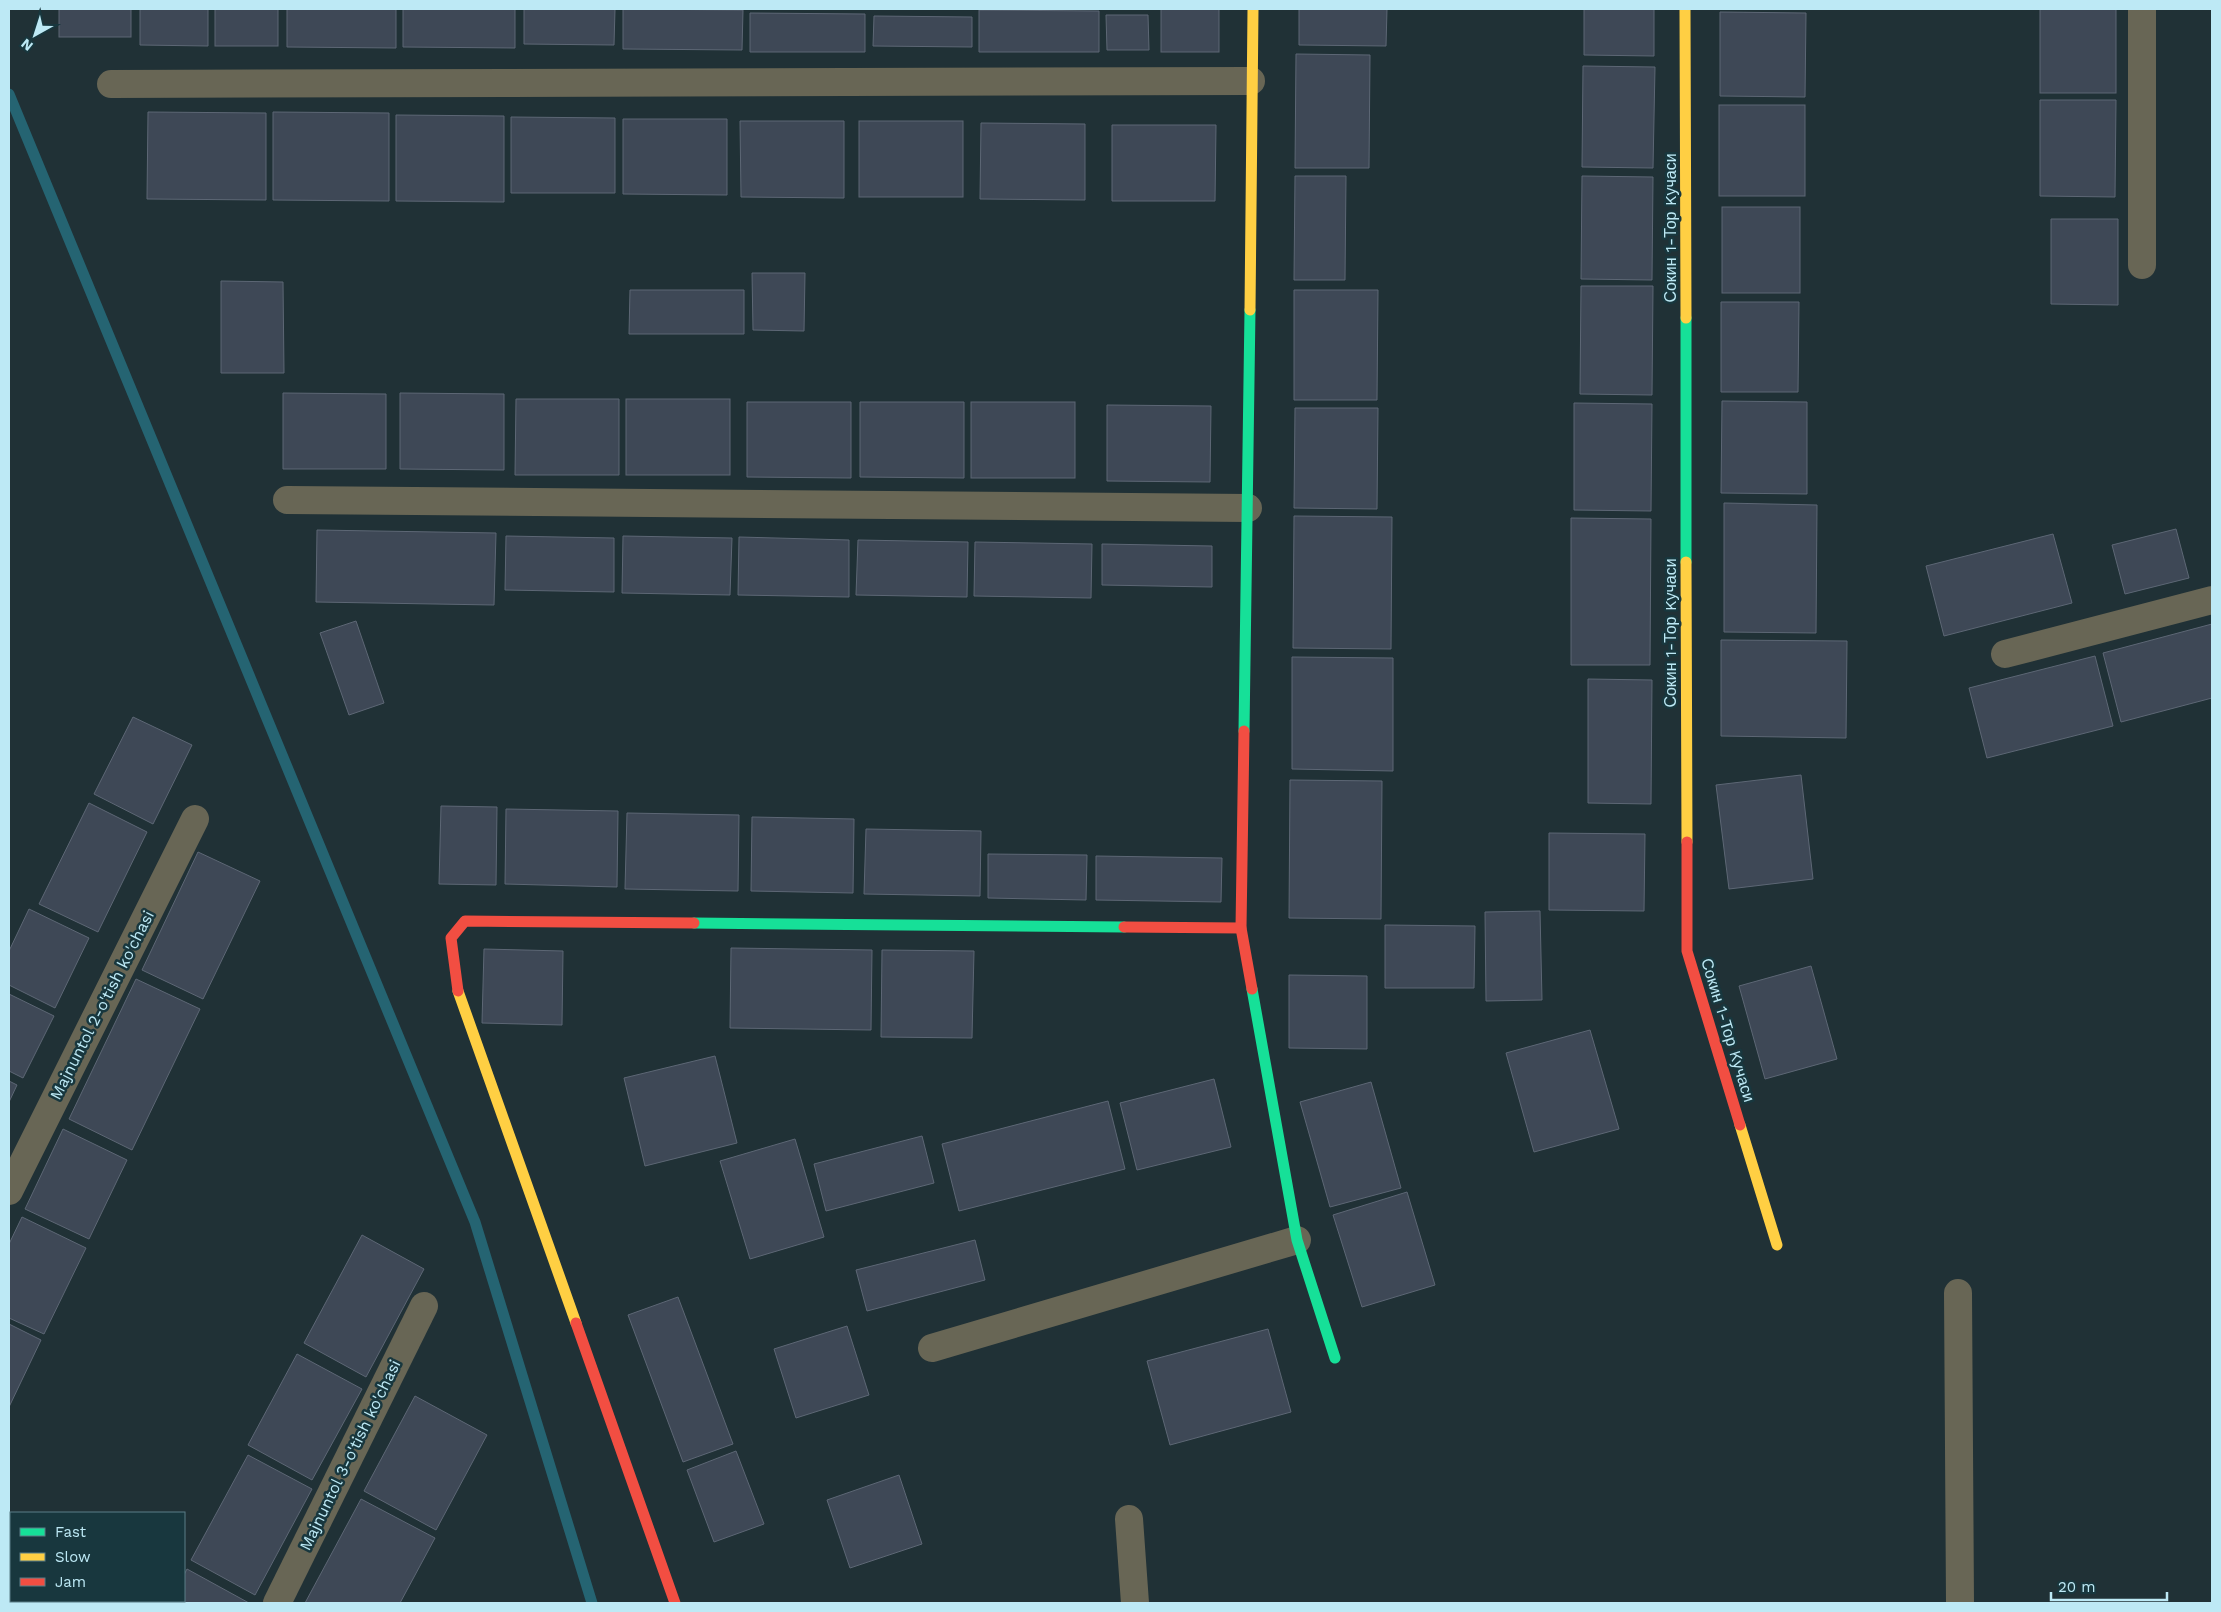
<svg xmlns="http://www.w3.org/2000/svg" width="2221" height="1612" font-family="'Work Sans',sans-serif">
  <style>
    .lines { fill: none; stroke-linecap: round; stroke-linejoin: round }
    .stream { stroke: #256472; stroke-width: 11 }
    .building { fill: #3e4856; stroke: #5d6775 }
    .street { stroke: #686655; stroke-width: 28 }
    .fast { stroke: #16e098; stroke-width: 11 }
    .slow { stroke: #ffcf43; stroke-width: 11 }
    .jam { stroke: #f24e42; stroke-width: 11 }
    .labels { text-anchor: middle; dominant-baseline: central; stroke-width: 5; stroke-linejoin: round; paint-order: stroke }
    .street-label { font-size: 16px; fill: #bde9f5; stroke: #18373e }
  </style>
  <rect width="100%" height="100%" fill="#203136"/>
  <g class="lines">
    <path class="stream" d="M9 94 475 1222 592 1603"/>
  </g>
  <g class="building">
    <rect x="59" y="9" width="72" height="28"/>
    <path d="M140 9H208V46L140 45Z"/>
    <rect x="215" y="9" width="63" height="37"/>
    <path d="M287 9H396V48L287 47Z"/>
    <path d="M403 9H515V48L403 47Z"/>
    <path d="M524 9H615L614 45 524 44Z"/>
    <path d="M623 9 743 10 742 50 623 49Z"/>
    <rect x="1161" y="9" width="58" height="43"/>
    <path d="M1299 9H1387L1386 46 1299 45Z"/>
    <path d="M1584 9H1654V56L1584 55Z"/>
    <rect x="2040" y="9" width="76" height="84"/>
    <path d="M979 10 1099 11V52H979Z"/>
    <path d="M1720 12 1806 13 1805 97 1720 96Z"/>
    <path d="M750 13 865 14V52H750Z"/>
    <path d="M1106 15H1148L1149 50H1107Z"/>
    <path d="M874 16 972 17V47L873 46Z"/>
    <path d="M1296 54 1370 55 1369 168H1295Z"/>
    <path d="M1583 66 1655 67 1653 168 1582 167Z"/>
    <path d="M2040 100H2116L2115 197 2040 196Z"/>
    <rect x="1719" y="105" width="86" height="91"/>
    <path d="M148 112 266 113V200L147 199Z"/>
    <path d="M273 112 389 113V201L273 200Z"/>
    <path d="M396 115 504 116V202L396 201Z"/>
    <path d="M511 117 615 118V193H511Z"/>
    <path d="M623 119H727V195L623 194Z"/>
    <path d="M740 121H844V198L741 197Z"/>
    <rect x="859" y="121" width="104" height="76"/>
    <path d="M981 123 1085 124V200L980 199Z"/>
    <path d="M1112 125H1216L1215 201H1112Z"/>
    <path d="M1295 176H1346L1345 280H1294Z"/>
    <path d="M1582 176 1653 177 1652 280 1581 279Z"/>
    <rect x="1722" y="207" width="78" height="86"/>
    <path d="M2051 219H2118V305L2051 304Z"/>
    <path d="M752 273H805L804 331 753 330Z"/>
    <path d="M221 281 283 282 284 373H221Z"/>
    <path d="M1581 286H1653L1652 395 1580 394Z"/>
    <path d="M630 290H744V334H629Z"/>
    <path d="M1294 290H1378L1377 400H1294Z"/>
    <path d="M1721 302H1799L1798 392H1721Z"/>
    <path d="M283 393 386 394V469H283Z"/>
    <path d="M400 393 504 394V470L400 469Z"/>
    <path d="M516 399H619V475H515Z"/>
    <rect x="626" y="399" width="104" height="76"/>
    <path d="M1722 401 1807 402V494L1721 493Z"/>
    <path d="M747 402H851V478L747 477Z"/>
    <path d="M860 402H964V478L860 477Z"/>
    <rect x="971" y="402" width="104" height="76"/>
    <path d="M1574 403 1652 404 1651 511 1574 510Z"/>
    <path d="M1107 405 1211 406 1210 482 1107 481Z"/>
    <path d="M1295 408H1378L1377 509 1294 508Z"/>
    <path d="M1724 503 1817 505 1816 633 1724 632Z"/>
    <path d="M1294 516 1392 517 1391 649 1293 648Z"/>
    <path d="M1571 518 1651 519 1650 665H1571Z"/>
    <path d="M2176 529 2189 578 2125 594 2112 545Z"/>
    <path d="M317 530 496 533 494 605 316 602Z"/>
    <path d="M2053 534 2072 603 1944 636 1926 566Z"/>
    <path d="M506 536 614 538V592L505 590Z"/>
    <path d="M623 536 732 538 730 595 622 593Z"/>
    <path d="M739 537 849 540V597L738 595Z"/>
    <path d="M858 540 968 542 967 597 856 595Z"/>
    <path d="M975 542 1092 544 1091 598 974 596Z"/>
    <path d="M1102 544 1212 546V587L1102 585Z"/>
    <path d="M356 621 384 703 349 715 320 633Z"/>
    <path d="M2212 624V698L2121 722 2103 653Z"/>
    <path d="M1721 640 1847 641 1846 738 1721 736Z"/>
    <path d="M2095 656 2113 726 1987 758 1969 688Z"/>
    <path d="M1292 657 1393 658V771L1292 769Z"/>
    <path d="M1588 679 1652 680 1651 804 1588 803Z"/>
    <path d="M133 717 192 745 153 824 94 794Z"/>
    <path d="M1801 775 1813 879 1729 889 1716 785Z"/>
    <path d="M1290 780 1382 781 1381 919 1289 918Z"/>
    <path d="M89 803 147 832 98 932 39 904Z"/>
    <path d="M441 806 497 807 496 885 439 884Z"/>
    <path d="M506 809 618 811 617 887 505 884Z"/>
    <path d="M627 813 739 815 738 891 625 889Z"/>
    <path d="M752 817 854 819 853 893 751 891Z"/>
    <path d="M866 829 981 831 980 896 864 894Z"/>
    <path d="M1549 833 1645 834 1644 911 1549 910Z"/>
    <path d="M198 852 260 881 203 999 142 970Z"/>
    <path d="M988 854 1087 855 1086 900 988 898Z"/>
    <path d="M1096 856 1222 858 1221 902 1096 900Z"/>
    <path d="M29 909 89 938 55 1008 9 985V951Z"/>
    <path d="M1540 911 1542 1000 1486 1001 1485 912Z"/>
    <path d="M1385 925 1475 926 1474 988H1385Z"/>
    <path d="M731 948 872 950 871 1030 730 1028Z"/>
    <path d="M484 949 563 951 562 1025 482 1023Z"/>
    <path d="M882 950 974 951 972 1038 881 1037Z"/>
    <path d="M1811 966 1837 1059 1765 1079 1739 986Z"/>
    <path d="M1289 975 1367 976V1049L1289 1048Z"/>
    <path d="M136 979 200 1009 132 1150 69 1119Z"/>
    <path d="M9 994 54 1016 23 1078 9 1071Z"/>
    <path d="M1590 1030 1619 1129 1534 1152 1506 1053Z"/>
    <path d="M715 1056 737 1143 645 1166 624 1078Z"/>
    <path d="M1214 1079 1231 1147 1137 1170 1120 1103Z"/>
    <path d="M9 1081 17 1085 9 1102Z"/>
    <path d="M1371 1082 1401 1188 1330 1207 1300 1102Z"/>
    <path d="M1108 1101 1125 1169 959 1211 942 1144Z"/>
    <path d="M63 1129 127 1160 89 1239 25 1209Z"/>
    <path d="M922 1136 934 1183 826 1211 814 1164Z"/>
    <path d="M795 1139 824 1237 750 1259 720 1161Z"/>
    <path d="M1407 1192 1435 1285 1362 1307 1333 1215Z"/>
    <path d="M22 1217 86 1248 44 1334 9 1318V1244Z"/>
    <path d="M362 1235 424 1269 366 1377 304 1343Z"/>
    <path d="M975 1240 985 1280 867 1311 856 1270Z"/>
    <path d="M678 1297 733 1444 683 1462 628 1315Z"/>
    <path d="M9 1324 41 1340 9 1407Z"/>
    <path d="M847 1326 869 1395 796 1418 774 1349Z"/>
    <path d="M1268 1329 1291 1412 1170 1445 1147 1361Z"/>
    <path d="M297 1354 362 1389 312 1480 248 1445Z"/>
    <path d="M415 1396 487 1435 436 1530 364 1491Z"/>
    <path d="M736 1451 764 1524 714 1542 687 1470Z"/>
    <path d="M248 1455 312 1489 255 1595 191 1560Z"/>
    <path d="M899 1475 922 1544 850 1568 827 1500Z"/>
    <path d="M361 1499 435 1538 400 1603H305Z"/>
    <path d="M187 1569 249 1603H169L170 1601H184V1575Z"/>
  </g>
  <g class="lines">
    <g class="street">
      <path d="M2142 9V265"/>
      <path d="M111 84 1251 81"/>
      <path d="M287 500 1248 508"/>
      <path d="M2005 654 2212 600"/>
      <path d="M9 1191 195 819"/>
      <path d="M1958 1293 1960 1603"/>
      <path d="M932 1348 1297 1240"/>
      <path d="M1129 1519 1135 1603"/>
      <path d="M277 1603 424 1306"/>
    </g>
    <g class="fast">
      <path d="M1686 318V562"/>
      <path d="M1244 731 1250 310"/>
      <path d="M694 923 1124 927"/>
      <path d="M1252 989 1297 1240 1335 1358"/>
    </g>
    <g class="slow">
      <path d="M1685 9 1686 318"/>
      <path d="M1250 310 1253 9"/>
      <path d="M1686 562 1687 842"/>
      <path d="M458 991 576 1323"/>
      <path d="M1740 1125 1777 1245"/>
    </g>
    <g class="jam">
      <path d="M1244 731 1241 928 1252 989"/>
      <path d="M1687 842V951L1740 1125"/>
      <path d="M1124 927 1241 928"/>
      <path d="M458 991 451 938 465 921 694 923"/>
      <path d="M576 1323 675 1603"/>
    </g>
  </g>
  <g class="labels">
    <g class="street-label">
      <text transform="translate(1670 228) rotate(-90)">Сокин 1-Тор Kучаси</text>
      <text transform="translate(1670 633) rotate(-90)">Сокин 1-Тор Kучаси</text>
      <text transform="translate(102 1005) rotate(-63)">Majnuntol 2-o'tish ko'chasi</text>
      <text transform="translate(1728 1030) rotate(73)">Сокин 1-Тор Kучаси</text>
      <text transform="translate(350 1455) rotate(-64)">Majnuntol 3-o'tish ko'chasi</text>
    </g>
  </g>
  <rect width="2221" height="1612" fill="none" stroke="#bde9f5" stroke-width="20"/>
  <rect x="10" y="1512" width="175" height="90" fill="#18373e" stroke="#5a7e87"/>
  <rect x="20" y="1528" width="25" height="8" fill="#16e098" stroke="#5a7e87"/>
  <text x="55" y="1537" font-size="15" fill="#bde9f5">Fast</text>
  <rect x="20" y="1553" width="25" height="8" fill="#ffcf43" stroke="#5a7e87"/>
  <text x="55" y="1562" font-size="15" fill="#bde9f5">Slow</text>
  <rect x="20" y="1578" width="25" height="8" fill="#f24e42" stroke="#5a7e87"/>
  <text x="55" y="1587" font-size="15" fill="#bde9f5">Jam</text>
  <g transform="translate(35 35) rotate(219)" stroke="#18373e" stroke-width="4" paint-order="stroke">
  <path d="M0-4L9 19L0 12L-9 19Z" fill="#bde9f5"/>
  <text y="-8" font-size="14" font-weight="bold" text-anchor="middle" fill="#bde9f5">N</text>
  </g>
  <path d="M2051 1592v8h116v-8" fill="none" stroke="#bde9f5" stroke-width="2.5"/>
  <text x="2058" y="1592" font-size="15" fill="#bde9f5" stroke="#18373e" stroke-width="4" paint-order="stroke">20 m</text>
</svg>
